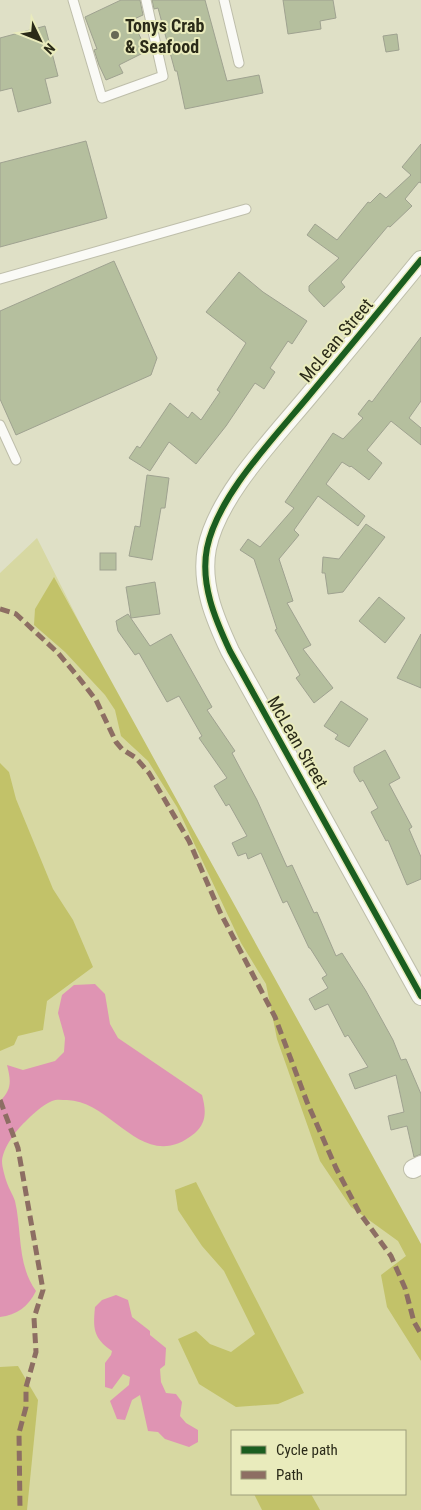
<svg xmlns="http://www.w3.org/2000/svg" width="421" height="1510" font-family="'Roboto Condensed',sans-serif">
  <style>
    .green { fill: #d7d8a2; fill-rule: evenodd }
    .forest { fill: #c2c269 }
    .water { fill: #df94b3 }
    .building { fill: #b5bf9e; stroke: #9fa290 }
    .lines { fill: none; stroke-linecap: round; stroke-linejoin: round }
    .service-casing { stroke: #bebeaa; stroke-width: 11 }
    .minor-casing { stroke: #bebeaa; stroke-width: 20 }
    .service { stroke: #fafaf6; stroke-width: 9 }
    .minor { stroke: #fafaf6; stroke-width: 18 }
    .quiet { stroke: #8d6e63; stroke-width: 5; stroke-dasharray: 10 5; stroke-linecap: butt }
    .cycleway-casing { stroke: #e9ebbc; stroke-width: 9 }
    .cycleway { stroke: #1b5e20; stroke-width: 6 }
    .poi-dot { fill: #696a55; stroke: #e9ebbc; stroke-width: 2 }
    .labels { text-anchor: middle; dominant-baseline: central; stroke-width: 4; stroke-linejoin: round; paint-order: stroke }
    .poi-label { font-size: 18px; font-weight: bold; fill: #2a2a18; stroke: #e9ebbc; text-anchor: start }
    .street-label { font-size: 18px; fill: #2a2a18; stroke: #e9ebbc }
  </style>
  <rect width="100%" height="100%" fill="#dfe0c6"/>
  <path class="green" d="M37 538 123 709 421 1246V1510H0V573ZM232 1431H405V1494H232Z"/>
  <g class="forest">
    <path d="M54 577 421 1244V1361L387 1307 381 1275 406 1256 398 1241 351 1207 320 1161 277 1039 266 984 241 943 177 807 148 761 121 736 115 710 105 695 65 652 34 625 35 609Z"/>
    <path d="M0 763 9 772 16 799 53 889 73 920 93 967 47 1001 43 1030 18 1036 14 1045 0 1051Z"/>
    <path d="M196 1182 304 1393 278 1404 236 1407 199 1384 178 1339 196 1331 210 1344 231 1352 255 1334 224 1271 202 1246 178 1210 175 1190Z"/>
    <path d="M18 1366 38 1400 27 1510H0V1367Z"/>
    <path d="M254 1494H311L320 1510H262Z"/>
  </g>
  <g class="water">
    <path d="M95 984 105 994 110 1024 118 1038 202 1095C206 1110 207 1122 195 1133 143 1176 114 1101 67 1100 62 1100 56 1099 52 1101 41 1106 33 1114 25 1122 16 1130 3 1148 2 1161 2 1167 5 1177 7 1183 9 1189 13 1195 15 1201 22 1231 17 1265 36 1291 28 1307 17 1315 0 1317V1101C12 1089 11 1081 7 1065L23 1070 55 1061 64 1052 65 1038 58 1013 62 995 74 985Z"/>
    <path d="M116 1295 128 1300 132 1317 150 1331V1335L166 1348 165 1365 160 1369 161 1382 166 1393 176 1394 182 1402 180 1416 186 1423 198 1430V1442L189 1447 165 1439 158 1432 148 1431 140 1395 132 1400 125 1420 117 1419 110 1401 129 1385 130 1377 123 1374 112 1389 105 1387V1363L111 1355 112 1351C93 1338 93 1328 95 1307L102 1300Z"/>
  </g>
  <g class="building">
    <path d="M121 0H140L143 15 132 20 147 51 119 65 123 73 106 80 99 65 94 50 97 49 85 17Z"/>
    <path d="M152 0H205L227 81 259 75 263 93 185 109 177 71H175L158 8 154 9Z"/>
    <path d="M283 0H333L336 18 320 21 321 29 288 34Z"/>
    <path d="M45 26 58 76 45 79 51 103 18 112 12 88 0 91V38Z"/>
    <path d="M397 34 399 50 386 52 383 36Z"/>
    <path d="M86 141 107 218 0 247V163Z"/>
    <path d="M421 144V183L419 182 405 199 412 206 390 227 388 226 341 282 345 287 324 307 309 291V286L339 258 307 235 315 224 337 240 368 202 370 203 380 193 386 198 411 175 402 167Z"/>
    <path d="M114 261 157 358 151 375 16 435 0 399V311Z"/>
    <path d="M239 272 263 292 307 321 292 344 288 341 270 368 275 372 264 389 255 383 226 426 196 464 169 442 150 471 129 458 137 446 140 448 170 403 188 418 192 412 201 420 220 392 217 390 246 343 206 312Z"/>
    <path d="M421 337V401L409 418 421 428V445L391 421 367 450 382 463 369 480 351 466 350 467 342 462 326 484 365 516 358 526 318 496 294 530 299 535 279 559 293 601 287 603 311 645 303 649 333 688 314 703 296 678 300 675 275 630 277 629 254 559 240 550 248 539 260 547 294 508 285 502 333 433 343 439 363 418 358 414 369 400 372 402Z"/>
    <path d="M147 475 169 478 165 508H161L152 560 129 556 135 526 140 527Z"/>
    <path d="M366 524 385 537 343 592 328 594 325 573H322L323 557 339 559Z"/>
    <rect x="100" y="553" width="16" height="17"/>
    <path d="M155 582 160 614 131 618 126 587Z"/>
    <path d="M379 597 405 618 385 643 359 621Z"/>
    <path d="M128 614 150 646 171 634 212 707 207 710 235 751 232 753 257 800 287 867 292 865 314 913 317 912 336 956 342 953 366 991 393 1040 401 1060 406 1059 421 1094V1154L414 1157 407 1126 391 1130 388 1116 404 1112 396 1075 355 1089 349 1074 368 1067 348 1035 345 1037 328 1004 315 1010 309 999 328 988 322 978 327 975 310 948H309L287 901 283 903 261 853 248 859 246 853 238 856 232 843 247 836 229 804 226 806 214 786 227 778 199 738 202 736 179 696 167 702 139 653 135 655 118 631 116 621Z"/>
    <path d="M421 634V688L397 678Z"/>
    <path d="M341 701 368 719 349 747 335 739 338 735 324 726Z"/>
    <path d="M385 750 400 778 389 784 412 827 409 829 421 857V879L407 885 388 840 386 841 371 812 378 808 363 780 360 782 354 772V767Z"/>
  </g>
  <g class="lines">
    <g class="service-casing">
      <g id="service">
        <path d="M73 0 102 98 163 76 146 0"/>
        <path d="M224 0 239 63"/>
        <path d="M0 279 246 209"/>
        <path d="M0 425 16 460"/>
      </g>
    </g>
    <g class="minor-casing">
      <g id="minor">
        <path d="M421 260C385 304 349 348 312 392 277 435 218 494 207 548 200 584 215 619 230 651L421 996"/>
        <path d="M413 1169 421 1165"/>
      </g>
    </g>
    <use href="#service" class="service"/>
    <use href="#minor" class="minor"/>
    <g class="quiet">
      <path d="M0 609 16 614 58 653 79 678 96 700 116 742 122 749 136 758 149 773 189 841 220 912 275 1017 307 1102 336 1168 359 1212 391 1256 405 1288 414 1322 421 1334"/>
      <path d="M0 1100 18 1148 43 1290 34 1318 36 1352 26 1387V1407L19 1433 20 1510"/>
    </g>
    <g class="cycleway-casing">
      <path id="cycleway" d="M421 260C385 304 349 348 312 392 277 435 218 494 207 548 200 584 215 619 230 651L421 996"/>
    </g>
    <use href="#cycleway" class="cycleway"/>
  </g>
  <circle class="poi-dot" cx="115" cy="35" r="5"/>
  <g class="labels">
    <g class="poi-label">
      <text x="125" y="25">Tonys Crab<tspan x="125" dy="21">&amp; Seafood</tspan></text>
    </g>
    <g class="street-label">
      <text transform="translate(336 340) rotate(-50)">McLean Street</text>
      <text transform="translate(298 742) rotate(60)">McLean Street</text>
    </g>
  </g>
  <rect x="231" y="1430" width="175" height="65" fill="#e9ebbc" stroke="#9d9e7a"/>
  <rect x="241" y="1446" width="25" height="8" fill="#1b5e20" stroke="#9d9e7a"/>
  <text x="276" y="1455" font-size="15" fill="#2a2a18">Cycle path</text>
  <rect x="241" y="1471" width="25" height="8" fill="#8d6e63" stroke="#9d9e7a"/>
  <text x="276" y="1480" font-size="15" fill="#2a2a18">Path</text>
  <g transform="translate(40 40) rotate(133)" stroke="#e9ebbc" stroke-width="4" paint-order="stroke">
  <path d="M0-4L9 19L0 12L-9 19Z" fill="#2a2a18"/>
  <text y="-8" font-size="14" font-weight="bold" text-anchor="middle" fill="#2a2a18">N</text>
  </g>
</svg>
